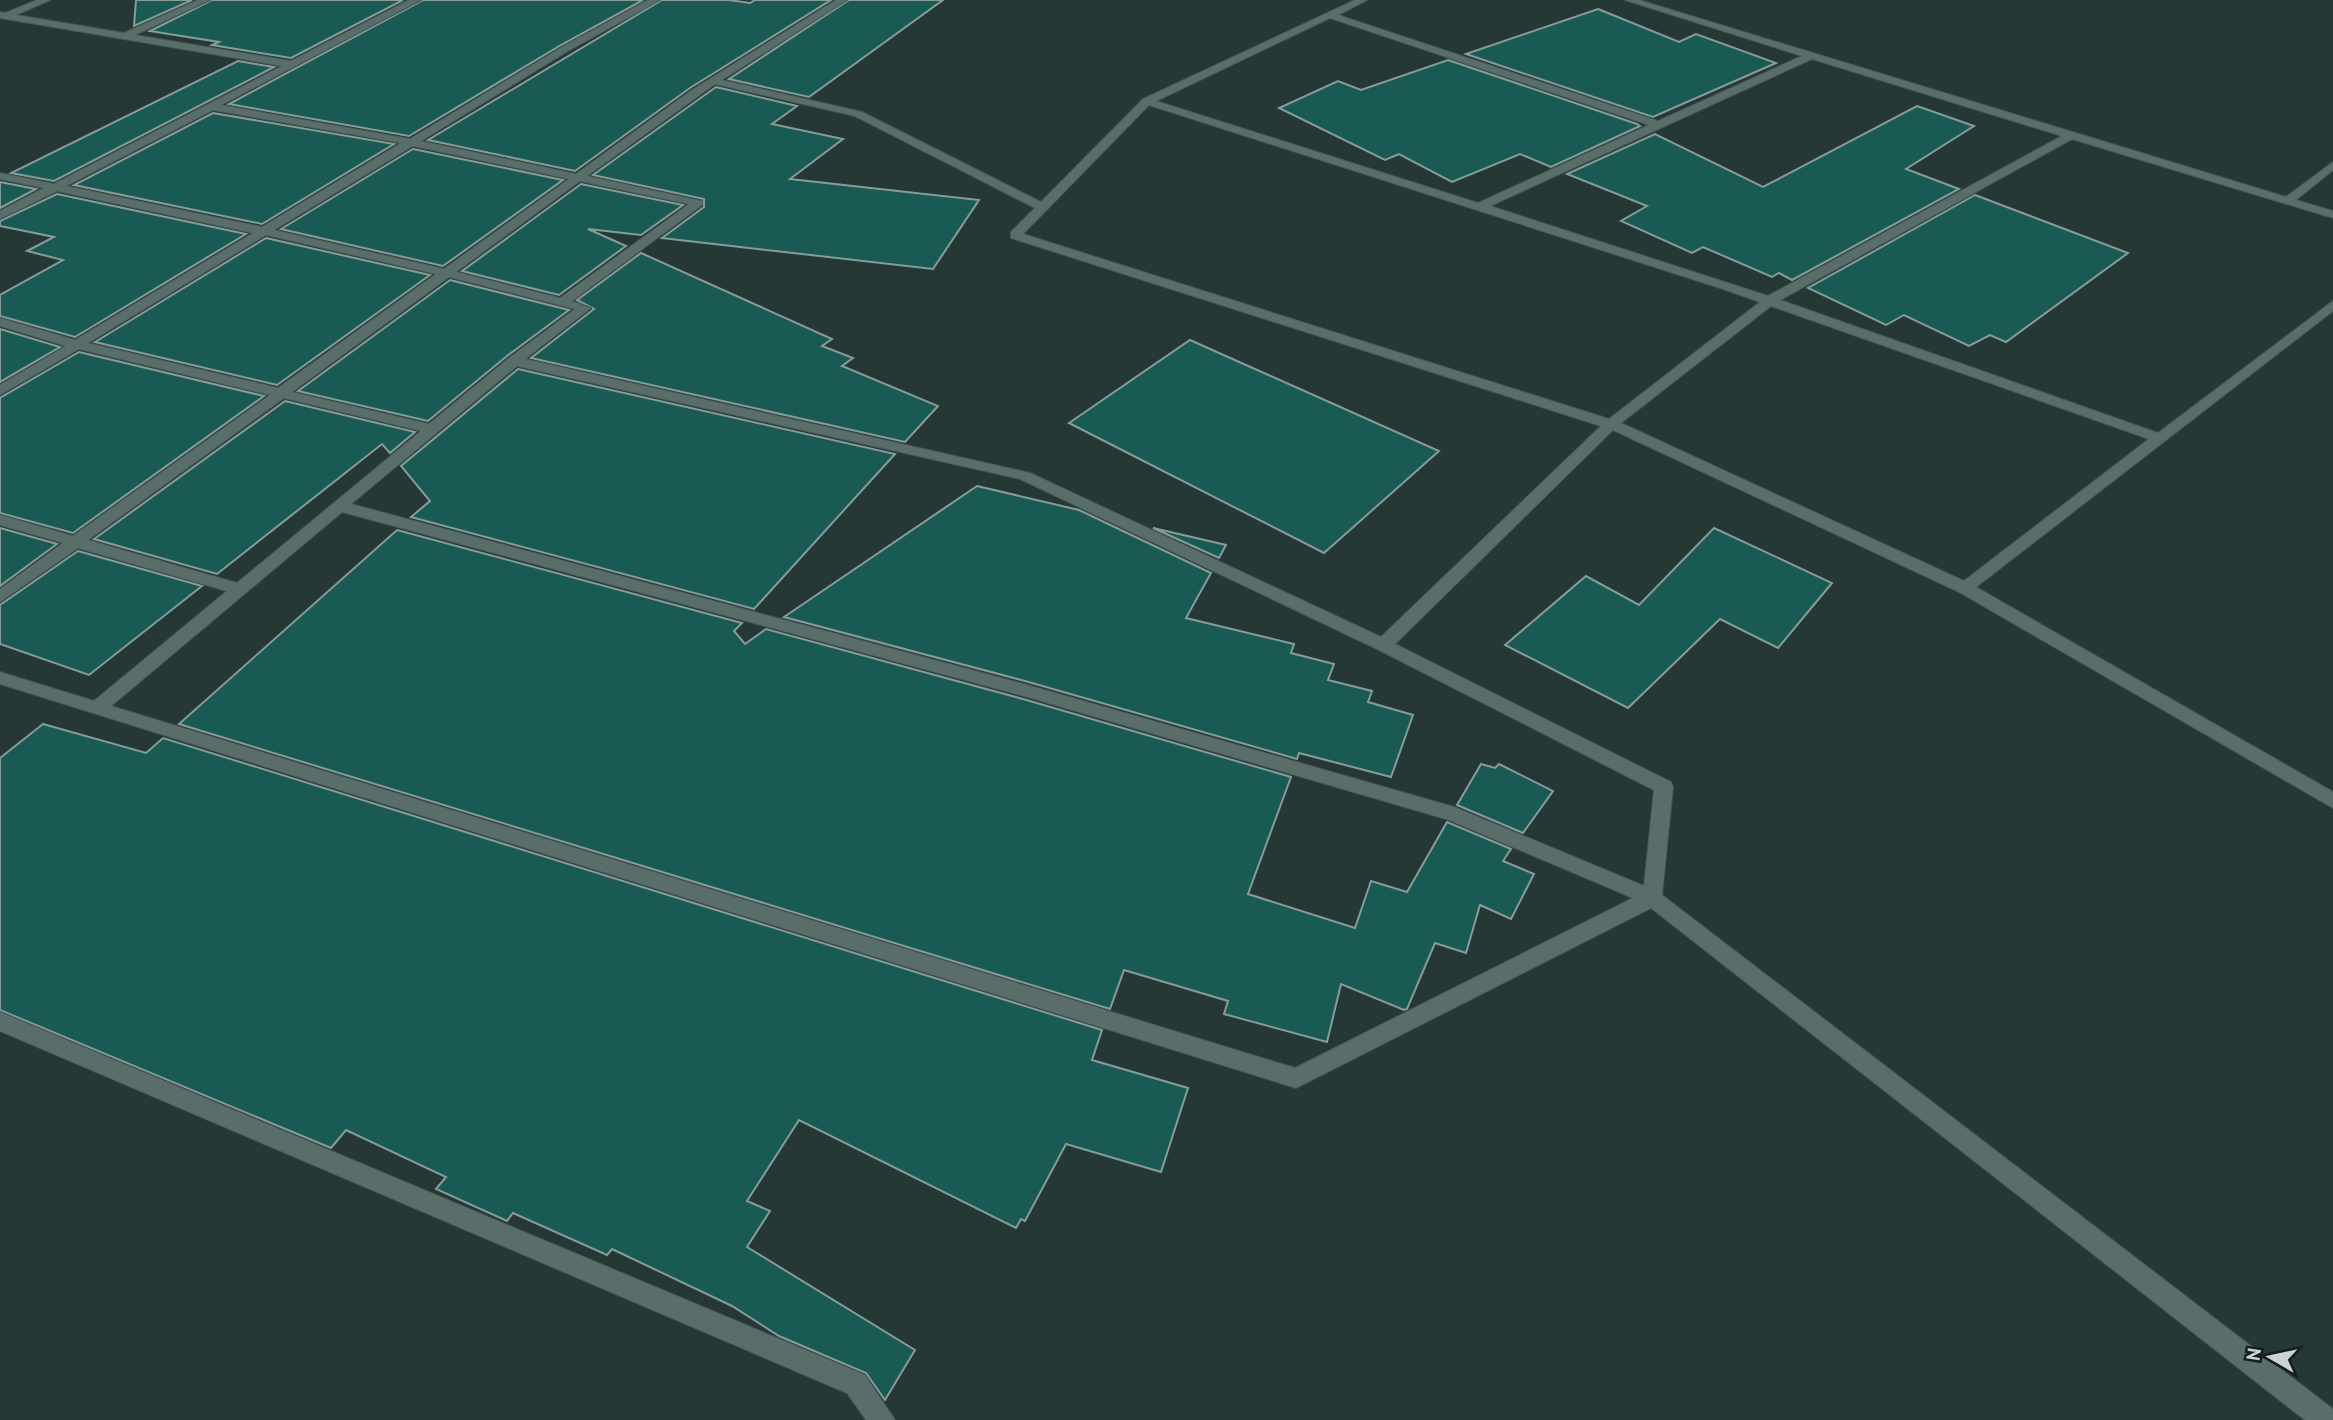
<svg xmlns="http://www.w3.org/2000/svg" width="2333" height="1420" font-family="'PT Sans',sans-serif">
  <style>
    .building { fill: #195b54; stroke: #879c99; stroke-width: 2 }
    .lines { fill: none; stroke-linecap: round; stroke-linejoin: round }
    .street-casing { stroke: #455653; stroke-width: 2 }
    .street { fill: #596e6a; fill-rule: evenodd }
  </style>
  <rect width="100%" height="100%" fill="#253835"/>
  <g class="building">
    <path d="M136 0H192L134 26Z"/>
    <path d="M212 0H403L291 58 212 45 219 42 150 31Z"/>
    <path d="M423 0H643L561 45 409 136 229 104Z"/>
    <path d="M662 0H729L750 3 755 0H831L690 88 575 171 428 140Z"/>
    <path d="M849 0H943L809 97 729 79Z"/>
    <path d="M1598 9 1679 42 1696 34 1776 63 1653 117 1466 54Z"/>
    <path d="M1448 60 1637 124 1640 126 1551 167 1520 154 1452 182 1399 154 1385 160 1279 108 1338 81 1361 90Z"/>
    <path d="M238 61 274 67 54 181 11 173Z"/>
    <path d="M716 87 797 106 772 124 843 139 790 179 979 200 933 269 662 238 704 207V199L593 175Z"/>
    <path d="M1917 106 1974 126 1906 169 1959 189 1792 280 1779 273 1772 277 1703 247 1692 253 1621 221 1647 206 1567 174 1655 134 1763 187Z"/>
    <path d="M213 113 394 144 262 224 74 185Z"/>
    <path d="M413 149 563 180 443 266 281 229Z"/>
    <path d="M0 182 36 189 0 208Z"/>
    <path d="M581 184 683 205 641 235 588 229 626 246 559 295 462 271Z"/>
    <path d="M57 194 246 234 75 337 0 316V295L63 260 27 251 54 237 0 226V221Z"/>
    <path d="M1975 195 2128 253 2006 342 1990 335 1969 346 1904 315 1886 325 1808 288Z"/>
    <path d="M266 238 430 275 277 385 95 342Z"/>
    <path d="M641 253 832 339 822 346 853 358 842 366 938 406 905 442 531 358 594 309 577 300Z"/>
    <path d="M450 280 569 310 507 356 428 421 298 391Z"/>
    <path d="M0 329 60 347 0 382Z"/>
    <path d="M1190 340 1439 451 1324 553 1069 423Z"/>
    <path d="M79 352 264 396 73 533 0 513V398Z"/>
    <path d="M518 369 895 454 754 609 411 517 430 501 401 466Z"/>
    <path d="M285 401 415 432 390 453 382 444 217 574 94 539Z"/>
    <path d="M977 486 1079 510 1211 573 1186 618 1294 644 1291 653 1334 664 1328 680 1372 691 1368 702 1413 715 1391 777 1299 753 1297 759 1025 681 784 617Z"/>
    <path d="M0 528 57 544 0 586Z"/>
    <path d="M1153 528 1226 545 1219 558Z"/>
    <path d="M1714 528 1832 583 1778 648 1720 619 1628 708 1505 645 1586 576 1639 605Z"/>
    <path d="M397 530 742 623 734 631 745 644 766 629 1023 699 1291 777 1248 894 1355 928 1371 881 1407 892 1447 822 1511 849 1503 861 1534 874 1511 919 1480 905 1466 953 1435 943 1407 1009 1404 1010 1341 984 1327 1042 1224 1014 1228 1001 1124 970 1110 1009 179 724Z"/>
    <path d="M78 551 202 586 89 675 0 644V605Z"/>
    <path d="M43 724 146 753 163 738 1102 1030 1092 1060 1188 1088 1161 1172 1066 1144 1025 1221 1021 1219 1016 1228 799 1120 747 1201 770 1211 747 1247 915 1350 885 1400 866 1373 779 1336 732 1306 612 1249 607 1255 513 1213 507 1221 436 1189 446 1177 346 1130 331 1148 0 1010V758Z"/>
    <path d="M1481 764 1495 768 1499 764 1553 791 1523 833 1457 805Z"/>
  </g>
  <g class="lines">
    <g class="street-casing">
      <g id="street">
        <path d="M37 0H50L16 15 124 33 198 0H210L135 35 291 61 409 0H421L221 105 410 139 562 47 648 0H660L568 51 421 141 576 174 692 90 836 0H847L722 80 862 112 1041 202 1143 99 1355 0H1367L1338 15 1658 121 1802 56 1625 0H1639L2286 197 2333 162V170L2296 200 2333 211V218L2072 139 1780 300 2158 433 2333 301V311L1976 587 2333 792V808L1959 592 1613 430 1395 644 1671 782 1673 787 1662 895 2333 1409V1420H2305L1651 908 1296 1088 0 684V672L94 701 227 591 78 548 0 602V589L63 543 0 525V515L73 536 270 395 79 349 0 395V385L66 346 0 326V318L75 340 253 233 57 191 0 219V211L44 188 0 179V173L54 184 282 66 0 18V12L5 13ZM1330 18 1649 125 1478 203 1156 101ZM1812 59 2062 136 1768 296 1490 206ZM715 84 855 116 1035 208 1011 232V238L1601 426 1381 637 1030 473 525 359 591 308 572 301 702 205V201L587 176ZM1149 105 1720 288 1760 302 1609 419 1023 234ZM213 110 401 143 262 227 66 186ZM413 146 569 179 444 269 274 230ZM580 181 689 204 560 298 456 272ZM266 235 436 274 278 388 88 343ZM449 277 575 309 509 358 429 424 292 392ZM1771 306 2149 439 1964 581 1621 423ZM517 366 1020 479 1377 649 1654 790 1644 886 1454 807 1024 684 351 504ZM284 398 421 431 237 583 88 540ZM342 512 1024 696 1449 820 1633 898 1295 1068 111 706Z"/>
        <path d="M0 1012 865 1375 895 1420H866L847 1393 0 1031Z"/>
      </g>
    </g>
    <use href="#street" class="street"/>
  </g>
  <g transform="translate(2270 1357) rotate(279)" stroke="#151e1c" stroke-width="5" paint-order="stroke">
  <path d="M0-5L12 26L0 18L-12 26Z" fill="#c9d4d2"/>
  <text y="-10" font-size="19" font-weight="bold" text-anchor="middle" fill="#c9d4d2">N</text>
  </g>
</svg>
